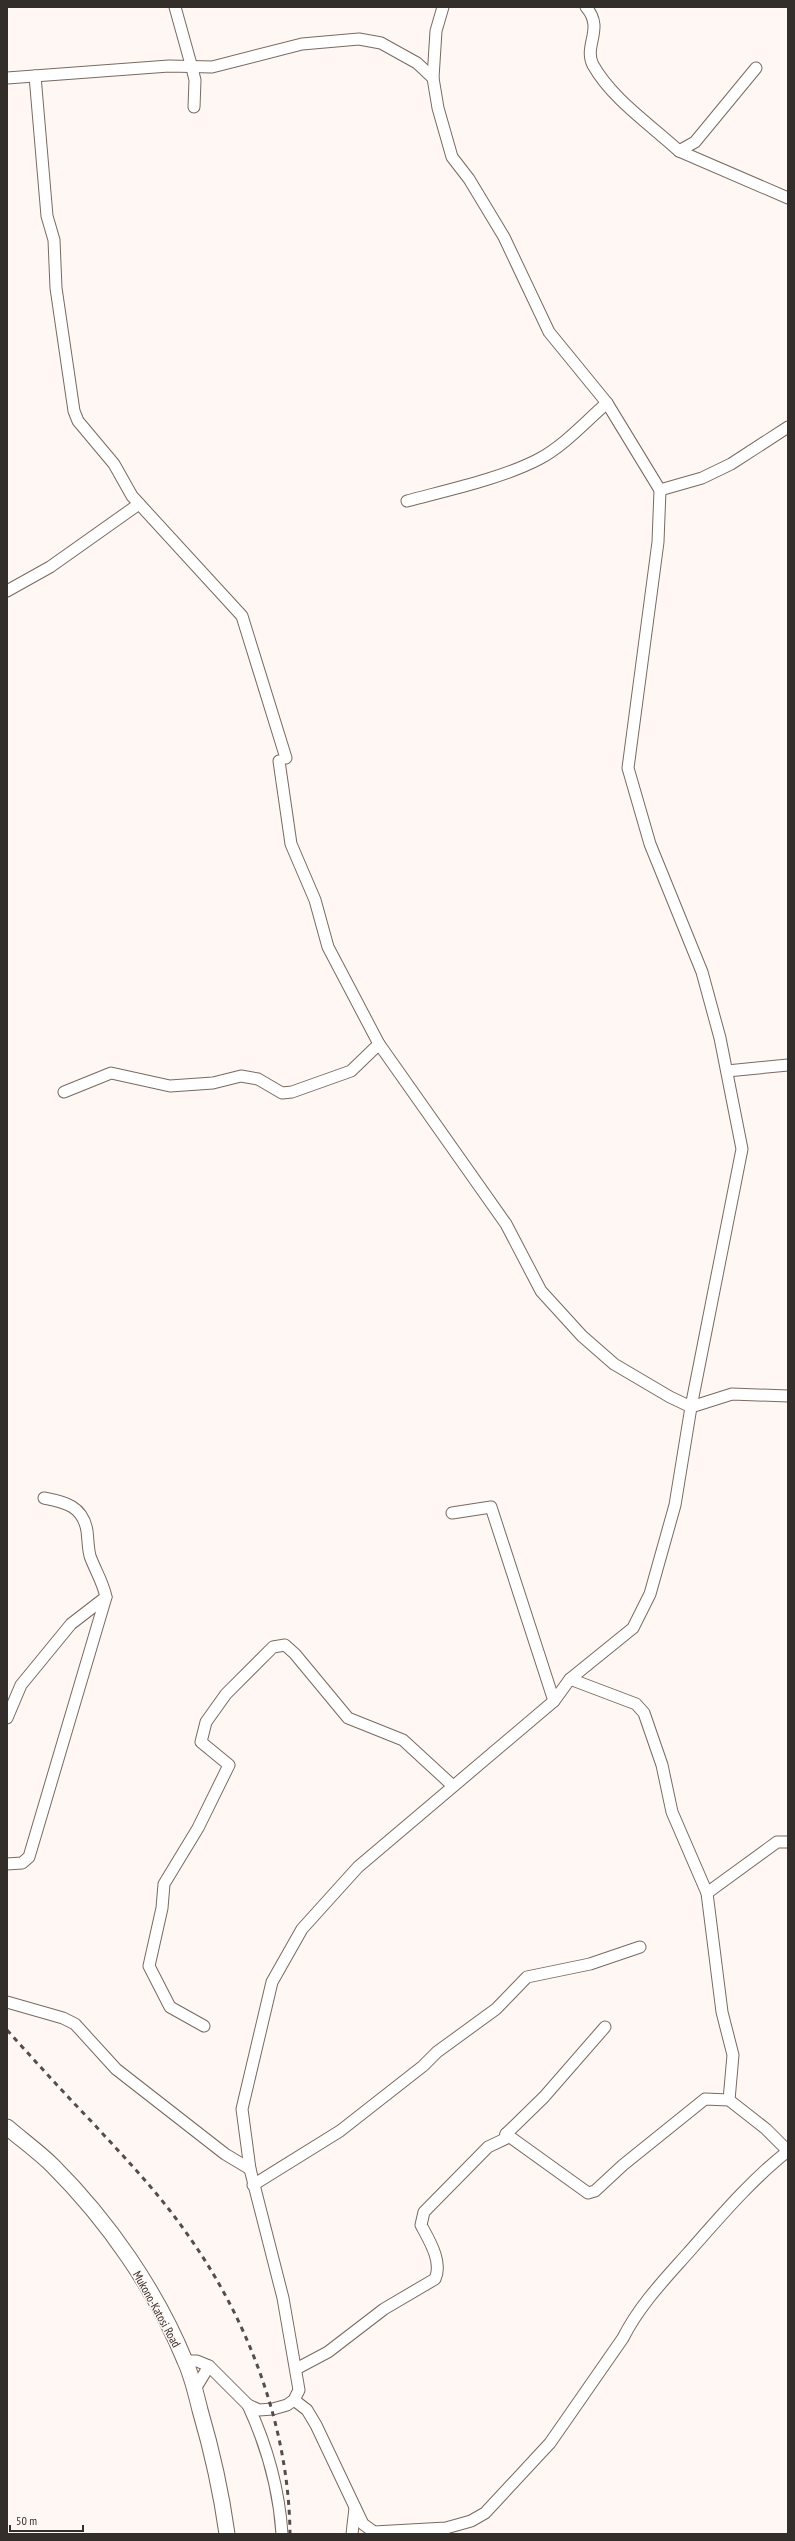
<svg xmlns="http://www.w3.org/2000/svg" width="795" height="2541" font-family="'PT Sans Narrow',sans-serif">
  <style>
    .lines { fill: none; stroke-linecap: round; stroke-linejoin: round }
    .street-casing { stroke: #796a60; stroke-width: 13 }
    .secondary-casing { stroke: #796a60; stroke-width: 17 }
    .street { stroke: #fff; stroke-width: 11 }
    .secondary { stroke: #fff; stroke-width: 15 }
    .rail { stroke: #544e4a; stroke-width: 3; stroke-dasharray: 5 5; stroke-linecap: butt }
    .labels { text-anchor: middle; dominant-baseline: central; stroke-width: 3; stroke-linejoin: round; paint-order: stroke }
    .street-label { font-size: 12px; fill: #342e2a; stroke: #fff7f3 }
  </style>
  <rect width="100%" height="100%" fill="#fff7f3"/>
  <g class="lines">
    <g class="street-casing">
      <g id="street">
        <path d="M175 7 192 68 195 80 194 107"/>
        <path d="M586 7C605 29 583 45 593 65 612 99 651 125 679 151L695 142 756 68"/>
        <path d="M35 76 47 216 54 240 56 288 74 411 78 421 114 464 132 496 242 616 286 758"/>
        <path d="M7 78 169 66 212 67 302 44 359 39 381 43 417 63 433 78"/>
        <path d="M679 151 788 198"/>
        <path d="M660 490 702 478 731 464 788 427"/>
        <path d="M407 501C448 490 503 478 539 459 564 446 586 421 607 403"/>
        <path d="M7 591 50 567 139 504"/>
        <path d="M279 761 291 844 315 900 328 947 379 1044 506 1224 541 1291 582 1336 614 1364 670 1397 691 1407 732 1394 788 1396"/>
        <path d="M727 1071 788 1065"/>
        <path d="M64 1092 111 1073 170 1086 213 1083 241 1076 258 1079 282 1093 292 1092 351 1071 379 1044"/>
        <path d="M452 1513 491 1507 554 1701"/>
        <path d="M570 1679 636 1704 644 1713 662 1765 672 1812 707 1893 722 2012 733 2055 729 2100"/>
        <path d="M7 1718 21 1685 71 1624 106 1597"/>
        <path d="M7 1864 22 1863 29 1857 106 1597C103 1582 95 1570 90 1556 88 1548 88 1539 87 1531 83 1506 65 1502 44 1498"/>
        <path d="M707 1893 777 1842H788"/>
        <path d="M7 2002 63 2018 75 2024 116 2069 225 2154 250 2169"/>
        <path d="M204 2026 170 2007 149 1966 162 1908 164 1884 198 1828 229 1765 201 1742 206 1722 226 1694 273 1647 285 1645 295 1654 348 1718 403 1740 453 1786"/>
        <path d="M506 2134 588 2193 595 2191 623 2165 705 2099 729 2100 766 2129 788 2151"/>
        <path d="M506 2134 544 2097 605 2027"/>
        <path d="M253 2185 340 2131 423 2066 437 2052 496 2009 527 1977 590 1964 640 1947"/>
        <path d="M186 2361H197L209 2366"/>
        <path d="M296 2369 328 2352 384 2309 435 2279C443 2262 429 2240 421 2225L424 2212 488 2147 509 2137 506 2134"/>
        <path d="M195 2389 209 2366 248 2405 259 2410 273 2409 287 2405 294 2400 299 2390 283 2298 250 2169 242 2109 272 1982 302 1929 358 1867 554 1701 570 1679 633 1628 650 1594 675 1505 691 1407 742 1149 720 1038 702 972 650 844 628 768 658 542 660 490 607 403 549 332 504 237 469 179 452 157 438 108 433 78 436 31 443 7"/>
        <path d="M294 2400 307 2410 316 2425 363 2524 374 2532 446 2528 471 2521 485 2513 550 2443 623 2338C639 2306 664 2280 688 2253 719 2218 751 2180 788 2151"/>
        <path d="M248 2405C267 2446 279 2489 282 2534"/>
        <path d="M352 2534 355 2508"/>
      </g>
    </g>
    <g class="secondary-casing">
      <path id="secondary" d="M7 2127C22 2140 39 2152 53 2166 108 2221 156 2290 185 2361 192 2376 196 2394 200 2410 212 2451 221 2491 227 2534"/>
    </g>
    <use href="#street" class="street"/>
    <use href="#secondary" class="secondary"/>
    <path class="rail" d="M7 2030C35 2061 62 2091 91 2121 124 2157 157 2191 185 2231 248 2318 289 2427 290 2534"/>
  </g>
  <g class="labels">
    <g class="street-label">
      <text transform="translate(157 2309) rotate(61)">Mukono-Katosi Road</text>
    </g>
  </g>
  <rect width="795" height="2541" fill="none" stroke="#342e2a" stroke-width="16"/>
  <path d="M10 2525v6h73v-6" fill="none" stroke="#342e2a" stroke-width="2"/>
  <text x="16" y="2525" font-size="12" fill="#342e2a" stroke="#fff7f3" stroke-width="3" paint-order="stroke">50 m</text>
</svg>
